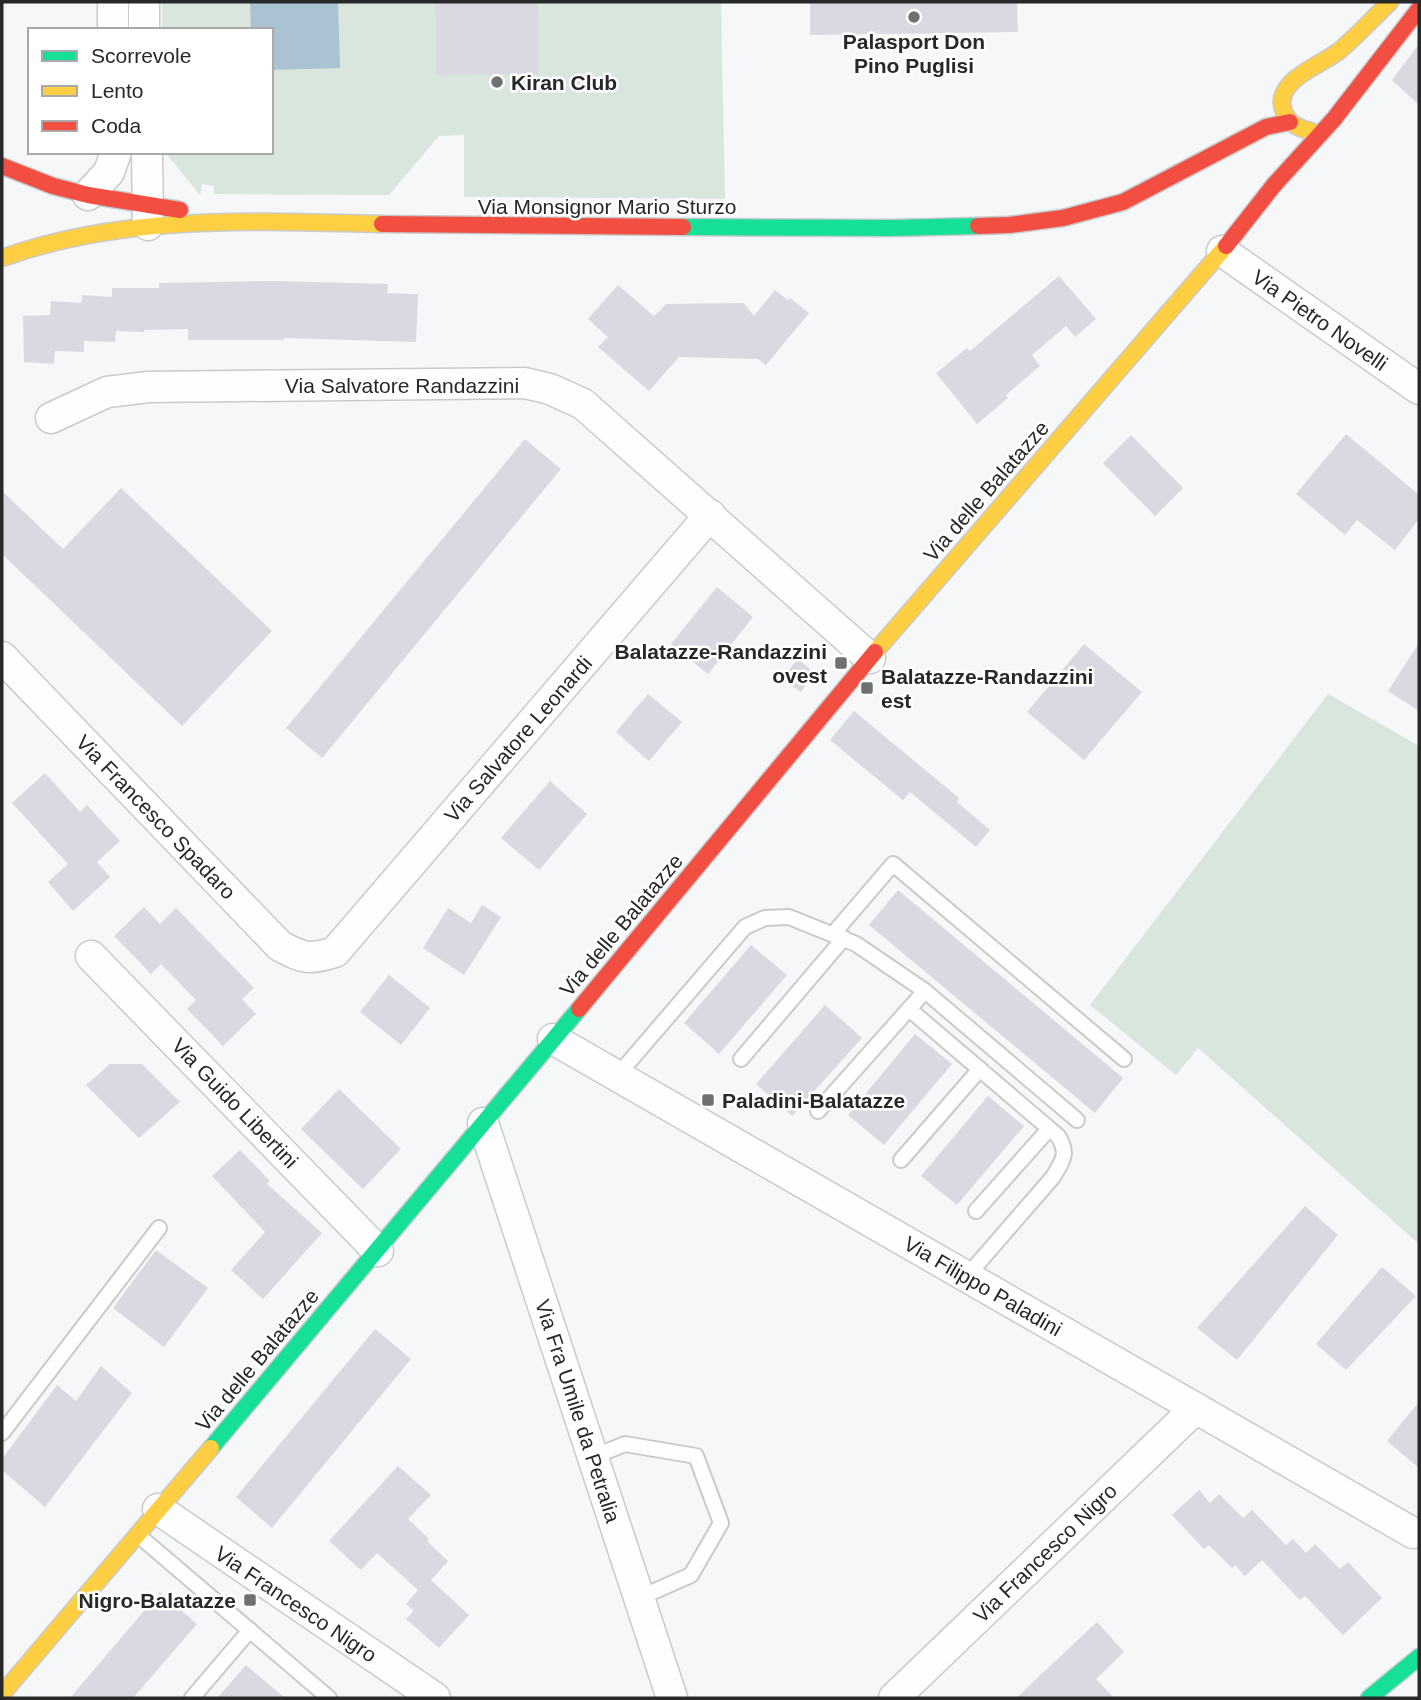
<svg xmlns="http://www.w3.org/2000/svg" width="1421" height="1700" font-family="Helvetica,sans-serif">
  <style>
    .green { fill: #d9e6de }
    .water { fill: #abc2d2 }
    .building { fill: #dad9e1 }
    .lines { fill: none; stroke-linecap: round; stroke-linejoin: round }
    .lane-casing { stroke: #c8cacb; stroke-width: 18 }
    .street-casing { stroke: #c8cacb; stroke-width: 33 }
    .fast-casing { stroke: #c8cacb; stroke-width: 19 }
    .slow-casing { stroke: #c8cacb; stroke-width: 19 }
    .jam-casing { stroke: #c8cacb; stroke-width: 19 }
    .lane { stroke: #fefefe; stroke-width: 14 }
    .street { stroke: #fefefe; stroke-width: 30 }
    .fast { stroke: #16e098; stroke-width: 16 }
    .slow { stroke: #ffcf43; stroke-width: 16 }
    .jam { stroke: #f24e42; stroke-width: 16 }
    .poi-dot { fill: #6f7072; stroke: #fff; stroke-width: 2.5 }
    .labels { text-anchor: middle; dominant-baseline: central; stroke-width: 5; stroke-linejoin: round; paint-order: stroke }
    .poi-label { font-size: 21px; font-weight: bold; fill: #27282a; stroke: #fff; text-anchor: start }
    .street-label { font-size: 21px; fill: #27282a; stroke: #fff }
  </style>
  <rect width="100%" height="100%" fill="#f5f7f9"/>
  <g class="green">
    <path d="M162 2H721L725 199 464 197V135L439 136 389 195 214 194V186L202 184 200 195 165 152H271V30H162Z"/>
    <path d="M1328 694 1419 746V1244L1198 1048 1176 1075 1090 1005Z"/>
  </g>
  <path class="water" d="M250 2H338L340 68 271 70V30H251Z"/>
  <g class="building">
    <path d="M435 2H538L539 74 436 75Z"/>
    <path d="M810 2H1017L1018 32 810 35Z"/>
    <path d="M1419 44V105L1392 80Z"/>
    <path d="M1059 276 1096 319 1075 337 1066 326 1032 355 1040 366 1006 395 1008 398 977 424 936 373 967 348 970 351Z"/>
    <path d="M274 281 388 284 387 293 418 294 416 342 284 338V340H188V329L144 330V332L116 331 115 342 84 341V352L55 351 54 364 24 362 23 316 50 315 51 301 81 303 82 295 112 297V288H159V283Z"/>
    <path d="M618 285 654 316 666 304 744 303 754 316 775 290 788 300 790 298 809 313 766 365 758 359 679 357 649 391 598 347 608 337 588 319Z"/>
    <path d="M1346 434 1419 495V519L1395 550 1357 520 1345 535 1296 494Z"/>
    <path d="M1131 435 1183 488 1155 516 1103 463Z"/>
    <path d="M525 439 561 469 322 758 286 728Z"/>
    <path d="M121 488 272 631 182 726 2 554V491L63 549Z"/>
    <path d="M717 587 753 617 708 674 671 644Z"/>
    <path d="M1419 643V711L1388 691Z"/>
    <path d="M1084 644 1142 692 1084 760 1027 712Z"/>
    <path d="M798 659 814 673 801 692 781 679Z"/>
    <path d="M648 694 682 722 649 761 616 732Z"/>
    <path d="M854 711 959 798 957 802 990 830 976 847 910 792 903 800 830 740Z"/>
    <path d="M45 773 80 812 87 805 120 841 97 862 110 877 73 911 48 882 68 864 12 803Z"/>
    <path d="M550 781 587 814 539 870 501 838Z"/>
    <path d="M898 890 1123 1078 1095 1113 869 925Z"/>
    <path d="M482 905 501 917 464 975 423 948 448 908 471 923Z"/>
    <path d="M144 907 160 924 176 908 254 988 242 999 256 1014 223 1046 187 1009 196 1000 161 964 151 974 114 936Z"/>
    <path d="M751 945 787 975 719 1054 684 1023Z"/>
    <path d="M389 975 430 1008 401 1045 360 1012Z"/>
    <path d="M825 1005 862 1038 792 1116 756 1084Z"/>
    <path d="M915 1034 952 1064 884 1145 848 1115Z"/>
    <path d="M110 1064H142L180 1102 139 1138 86 1085Z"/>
    <path d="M339 1089 401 1149 363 1189 301 1129Z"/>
    <path d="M988 1096 1024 1126 957 1205 921 1176Z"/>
    <path d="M240 1150 270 1181 267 1184 322 1233 263 1299 231 1270 265 1232 212 1176Z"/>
    <path d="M1305 1206 1338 1235 1237 1360 1197 1328Z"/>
    <path d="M156 1250 208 1288 164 1347 113 1308Z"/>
    <path d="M1382 1267 1416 1296 1346 1370 1316 1344Z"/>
    <path d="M375 1329 411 1359 272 1528 236 1497Z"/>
    <path d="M101 1366 132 1393 45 1507 2 1470V1459L57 1385 76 1401Z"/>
    <path d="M1419 1402V1468L1387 1441Z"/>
    <path d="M398 1466 431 1495 408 1519 429 1539 427 1541 448 1561 431 1580 469 1615 439 1648 406 1619 414 1611 406 1604 418 1590 377 1553 361 1570 329 1541Z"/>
    <path d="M1199 1490 1210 1503 1219 1494 1243 1518 1252 1510 1286 1545 1293 1539 1306 1553 1315 1544 1340 1569 1348 1562 1382 1598 1343 1635 1305 1596 1300 1600 1262 1560 1245 1576 1235 1565 1232 1568 1209 1545 1204 1549 1172 1515Z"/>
    <path d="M160 1592 197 1624 133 1698H70Z"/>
    <path d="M1097 1622 1124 1652 1096 1679 1114 1698H1016Z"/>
    <path d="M246 1665 285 1698H217Z"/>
  </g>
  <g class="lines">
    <g class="lane-casing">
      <g id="lane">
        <path d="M833 934 893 864 1124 1059"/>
        <path d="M909 1009 1058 1136C1069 1154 1063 1160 1053 1177L967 1276"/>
        <path d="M741 1059 844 938"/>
        <path d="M617 1076 745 927 765 918 789 917 856 944 925 991 1077 1120"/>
        <path d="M818 1111 925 991"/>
        <path d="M901 1160 980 1069"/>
        <path d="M976 1211 1049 1129"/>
        <path d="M2 1433 159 1228"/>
        <path d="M593 1457 625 1444 696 1456 721 1523 691 1575 639 1598"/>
        <path d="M138 1535 329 1698"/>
        <path d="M192 1698 250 1630"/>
      </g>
    </g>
    <g class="street-casing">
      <g id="street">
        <path d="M113 2V30"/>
        <path d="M144 2V30"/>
        <path d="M147 152 148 225"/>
        <path d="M88 195 109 172 116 152"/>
        <path d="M1222 251 1419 389"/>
        <path d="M51 418 107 392 148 387 525 383 550 389 583 404 870 658"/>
        <path d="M2 657 280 946C305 959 309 960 335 952L710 515"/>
        <path d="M91 956 378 1251"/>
        <path d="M553 1039 1413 1533"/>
        <path d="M483 1123 672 1698"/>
        <path d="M158 1509 435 1698"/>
        <path d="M894 1698 1196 1408"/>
      </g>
    </g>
    <g class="fast-casing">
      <g id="fast">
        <path d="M683 227 891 228 978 226"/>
        <path d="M211 1448 579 1009"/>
        <path d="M1369 1698 1419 1657"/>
      </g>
    </g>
    <g class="slow-casing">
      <g id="slow">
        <path d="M1311 131C1300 129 1290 125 1285 114 1269 82 1320 66 1339 51 1357 36 1373 18 1390 2"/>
        <path d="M2 258C124 214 254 221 382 224"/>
        <path d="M875 652 1226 246"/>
        <path d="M2 1694 211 1448"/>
      </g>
    </g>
    <g class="jam-casing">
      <g id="jam">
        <path d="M2 166 53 186 88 195 180 210"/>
        <path d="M382 224 683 227"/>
        <path d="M978 226 1009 225 1063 218 1123 202 1266 127 1290 122"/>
        <path d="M1226 246 1274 185 1334 119 1419 9"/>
        <path d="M579 1009 875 652"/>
      </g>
    </g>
    <use href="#lane" class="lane"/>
    <use href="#street" class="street"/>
    <use href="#fast" class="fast"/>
    <use href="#slow" class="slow"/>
    <use href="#jam" class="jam"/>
  </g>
  <g class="poi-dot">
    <circle cx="914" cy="17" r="7"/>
    <circle cx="497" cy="82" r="7"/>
    <rect x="834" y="656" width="14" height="14" rx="3.5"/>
    <rect x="860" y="681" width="14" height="14" rx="3.5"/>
    <rect x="701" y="1093" width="14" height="14" rx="3.5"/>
    <rect x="243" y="1593" width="14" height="14" rx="3.5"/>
  </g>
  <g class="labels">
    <g class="poi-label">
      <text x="914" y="41" text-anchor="middle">Palasport Don<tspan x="914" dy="24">Pino Puglisi</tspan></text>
      <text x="511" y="82">Kiran Club</text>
      <text x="827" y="651" text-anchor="end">Balatazze-Randazzini<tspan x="827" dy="24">ovest</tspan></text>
      <text x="881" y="676">Balatazze-Randazzini<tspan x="881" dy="24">est</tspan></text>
      <text x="722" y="1100">Paladini-Balatazze</text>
      <text x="236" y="1600" text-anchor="end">Nigro-Balatazze</text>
    </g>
    <g class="street-label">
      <text x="607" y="206">Via Monsignor Mario Sturzo</text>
      <text transform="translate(1320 320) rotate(35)">Via Pietro Novelli</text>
      <text x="402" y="385">Via Salvatore Randazzini</text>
      <text transform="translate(986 491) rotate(-49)">Via delle Balatazze</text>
      <text transform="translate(518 739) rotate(-49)">Via Salvatore Leonardi</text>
      <text transform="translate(156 817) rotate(46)">Via Francesco Spadaro</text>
      <text transform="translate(621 925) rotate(-50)">Via delle Balatazze</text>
      <text transform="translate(235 1103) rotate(46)">Via Guido Libertini</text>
      <text transform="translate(983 1286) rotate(30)">Via Filippo Paladini</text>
      <text transform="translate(257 1360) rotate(-50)">Via delle Balatazze</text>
      <text transform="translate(578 1411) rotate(72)">Via Fra Umile da Petralia</text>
      <text transform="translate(1045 1553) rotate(-44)">Via Francesco Nigro</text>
      <text transform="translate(296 1604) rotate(34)">Via Francesco Nigro</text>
    </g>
  </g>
  <rect width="1421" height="1700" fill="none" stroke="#27282a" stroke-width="7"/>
  <rect x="28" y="28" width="245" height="126" fill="#ffffff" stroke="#a9a9aa" stroke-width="2"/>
  <rect x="42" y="51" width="35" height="10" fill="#16e098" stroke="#a9a9aa" stroke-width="2"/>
  <text x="91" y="63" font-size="21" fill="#27282a">Scorrevole</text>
  <rect x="42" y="86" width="35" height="10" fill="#ffcf43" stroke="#a9a9aa" stroke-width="2"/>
  <text x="91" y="98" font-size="21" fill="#27282a">Lento</text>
  <rect x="42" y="121" width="35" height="10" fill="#f24e42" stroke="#a9a9aa" stroke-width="2"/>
  <text x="91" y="133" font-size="21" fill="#27282a">Coda</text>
</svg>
